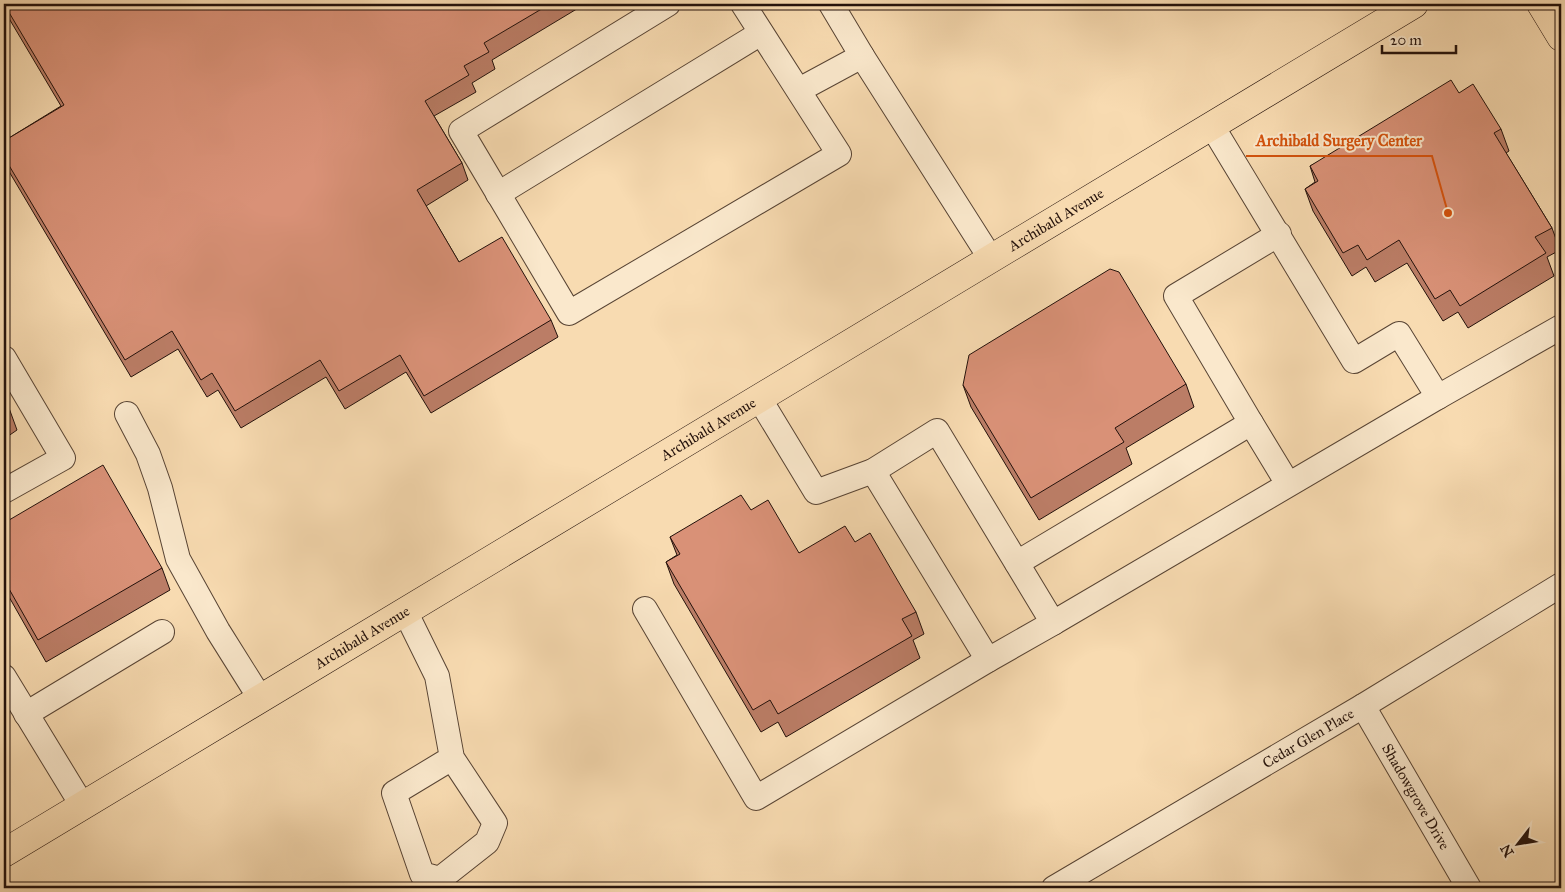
<svg xmlns="http://www.w3.org/2000/svg" width="1565" height="892" font-family="'IM FELL Great Primer',serif">
  <style>
    .lines { fill: none; stroke-linecap: round; stroke-linejoin: round }
    .minor-casing { stroke: #584434; stroke-width: 26 }
    .major-casing { stroke: #23110b; stroke-width: 29 }
    .minor { stroke: #fae8cc; stroke-width: 24 }
    .major { stroke: #f8dbb1; stroke-width: 28 }
    .wall { fill: #bb7d66; stroke: #23110b }
    .building { fill: #d99177; stroke: #23110b }
    .labels { text-anchor: middle; dominant-baseline: central; stroke-width: 4; stroke-linejoin: round; paint-order: stroke }
    .street-label { font-size: 15px; fill: #23110b; stroke: #fae8cc }
    .leader { fill: none; stroke: #d4520c; stroke-width: 2 }
    .callout-dot { fill: #d4520c; stroke: #fae8cc; stroke-width: 2 }
    .callout-label { font-size: 16px; text-anchor: middle; font-weight: bold; fill: #d4520c; stroke: #fae8cc; stroke-width: 4; stroke-linejoin: round; paint-order: stroke }
  </style>
  <rect width="100%" height="100%" fill="#f8dbb1"/>
  <filter id="stains"><feTurbulence type="fractalNoise" baseFrequency=".004" numOctaves="4"/><feColorMatrix values="0 0 0 0 .2 0 0 0 0 .09 0 0 0 0 .02 0 0 0 .5 -.17"/></filter>
  <radialGradient id="worn" r=".72"><stop offset=".6" stop-color="#630" stop-opacity="0"/><stop offset="1" stop-color="#630" stop-opacity=".3"/></radialGradient>
  <g class="lines">
    <g class="minor-casing">
      <g id="minor">
        <path d="M668 4 461 131 569 313 839 154 743 4"/>
        <path d="M831 4 862 56 991 259"/>
        <path d="M799 90 862 56"/>
        <path d="M498 194 761 33"/>
        <path d="M4 358 63 458 4 491"/>
        <path d="M1438 397 1561 327"/>
        <path d="M759 398 816 492 873 471 937 431 1053 623 1438 397 1399 334 1354 361 1212 126"/>
        <path d="M127 414 148 454 160 488 178 559 218 631 260 698"/>
        <path d="M1251 423 1288 484"/>
        <path d="M873 471 988 660"/>
        <path d="M1017 563 1251 423 1176 296 1279 234"/>
        <path d="M645 609 756 798 988 660 1053 623"/>
        <path d="M405 611 437 676 452 758 495 823 487 842 440 879 422 874 394 793 452 758"/>
        <path d="M4 677 82 805"/>
        <path id="s1" d="M1363 706 1469 888"/>
        <path d="M26 714 162 632"/>
        <path id="s2" d="M1054 888 1363 706 1561 585"/>
      </g>
    </g>
    <g class="major-casing">
      <g id="major">
        <path d="M1541 4 1561 37"/>
        <path id="s3" d="M4 853 1414 4"/>
      </g>
    </g>
    <use href="#minor" class="minor"/>
    <use href="#major" class="major"/>
  </g>
  <g class="wall">
    <path d="M4 4H585L492 60 495 69 472 83 476 92 434 116 462 163 468 180 426 206 459 262 551 320 558 337 431 413 406 372 345 409 326 377 241 428 218 390 207 397 178 349 131 377 4 163V141L61 106 4 10Z"/>
    <path d="M1459 93 1501 129 1509 151 1506 153 1552 228 1560 250 1547 257 1554 276 1468 328 1458 312 1443 321 1407 263 1375 282 1366 267 1352 276 1313 211 1305 189 1315 182 1310 166Z"/>
    <path d="M1186 384 1194 407 1126 448 1132 464 1039 520 971 407 963 385Z"/>
    <path d="M4 399 9 408 17 430 4 439Z"/>
    <path d="M751 510 799 553 855 542 916 612 924 634 913 640 920 658 786 737 778 722 761 732 674 584 666 562 677 555 670 537Z"/>
    <path d="M4 523 162 568 170 590 46 662 4 588Z"/>
  </g>
  <g class="building">
    <path d="M4 4H550L484 43 489 52 464 66 469 75 425 101 462 163 417 190 459 262 502 237 551 320 424 396 400 355 339 391 320 360 235 411 212 373 201 380 172 331 125 360 4 157V141L64 105Z"/>
    <path d="M1451 80 1459 93 1473 84 1501 129 1494 133 1552 228 1535 237 1546 253 1460 306 1450 290 1435 299 1399 240 1367 260 1358 245 1343 253 1305 189 1318 181 1310 166Z"/>
    <path d="M1110 269 1119 272 1186 384 1115 428 1124 442 1031 498 963 385 969 355Z"/>
    <path d="M4 399 9 408 4 412Z"/>
    <path d="M103 465 162 568 38 640 4 580V523Z"/>
    <path d="M741 495 751 510 768 500 799 553 845 526 855 542 870 533 916 612 902 619 912 636 778 714 770 700 753 710 666 562 680 554 670 537Z"/>
  </g>
  <g class="labels">
    <g class="street-label">
      <text stroke="none"><textPath href="#s3" startOffset="1228">Archibald Avenue</textPath></text>
      <text stroke="none"><textPath href="#s3" startOffset="822">Archibald Avenue</textPath></text>
      <text stroke="none"><textPath href="#s3" startOffset="418">Archibald Avenue</textPath></text>
      <text stroke="none"><textPath href="#s2" startOffset="295">Cedar Glen Place</textPath></text>
      <text stroke="none"><textPath href="#s1" startOffset="105">Shadowgrove Drive</textPath></text>
    </g>
  </g>
  <path class="leader" d="M1448 213L1432 156H1246"/>
  <circle class="callout-dot" cx="1448" cy="213" r="5"/>
  <g class="callout-label">
    <text x="1339" y="146">Archibald Surgery Center</text>
  </g>
  <rect width="1565" height="892" fill="none" stroke="#f8dbb1" stroke-width="20"/>
  <rect x="5" y="5" width="1555" height="882" fill="none" stroke="#23110b" stroke-width="2.5"/>
  <rect x="10" y="10" width="1545" height="872" fill="none" stroke="#23110b"/>
  <g transform="translate(1518 844) rotate(239)" stroke="#fae8cc" stroke-width="4" paint-order="stroke">
  <path d="M0-4L9 19L0 12L-9 19Z" fill="#23110b"/>
  <text y="-8" font-size="14" font-weight="bold" text-anchor="middle" fill="#23110b">N</text>
  </g>
  <path d="M1382 45v8h74v-8" fill="none" stroke="#23110b" stroke-width="2.5"/>
  <text x="1390" y="45" font-size="15" fill="#23110b" stroke="#fae8cc" stroke-width="4" paint-order="stroke">20 m</text>
  <rect width="100%" height="100%" filter="url(#stains)"/>
  <rect width="100%" height="100%" fill="url(#worn)"/>
</svg>
